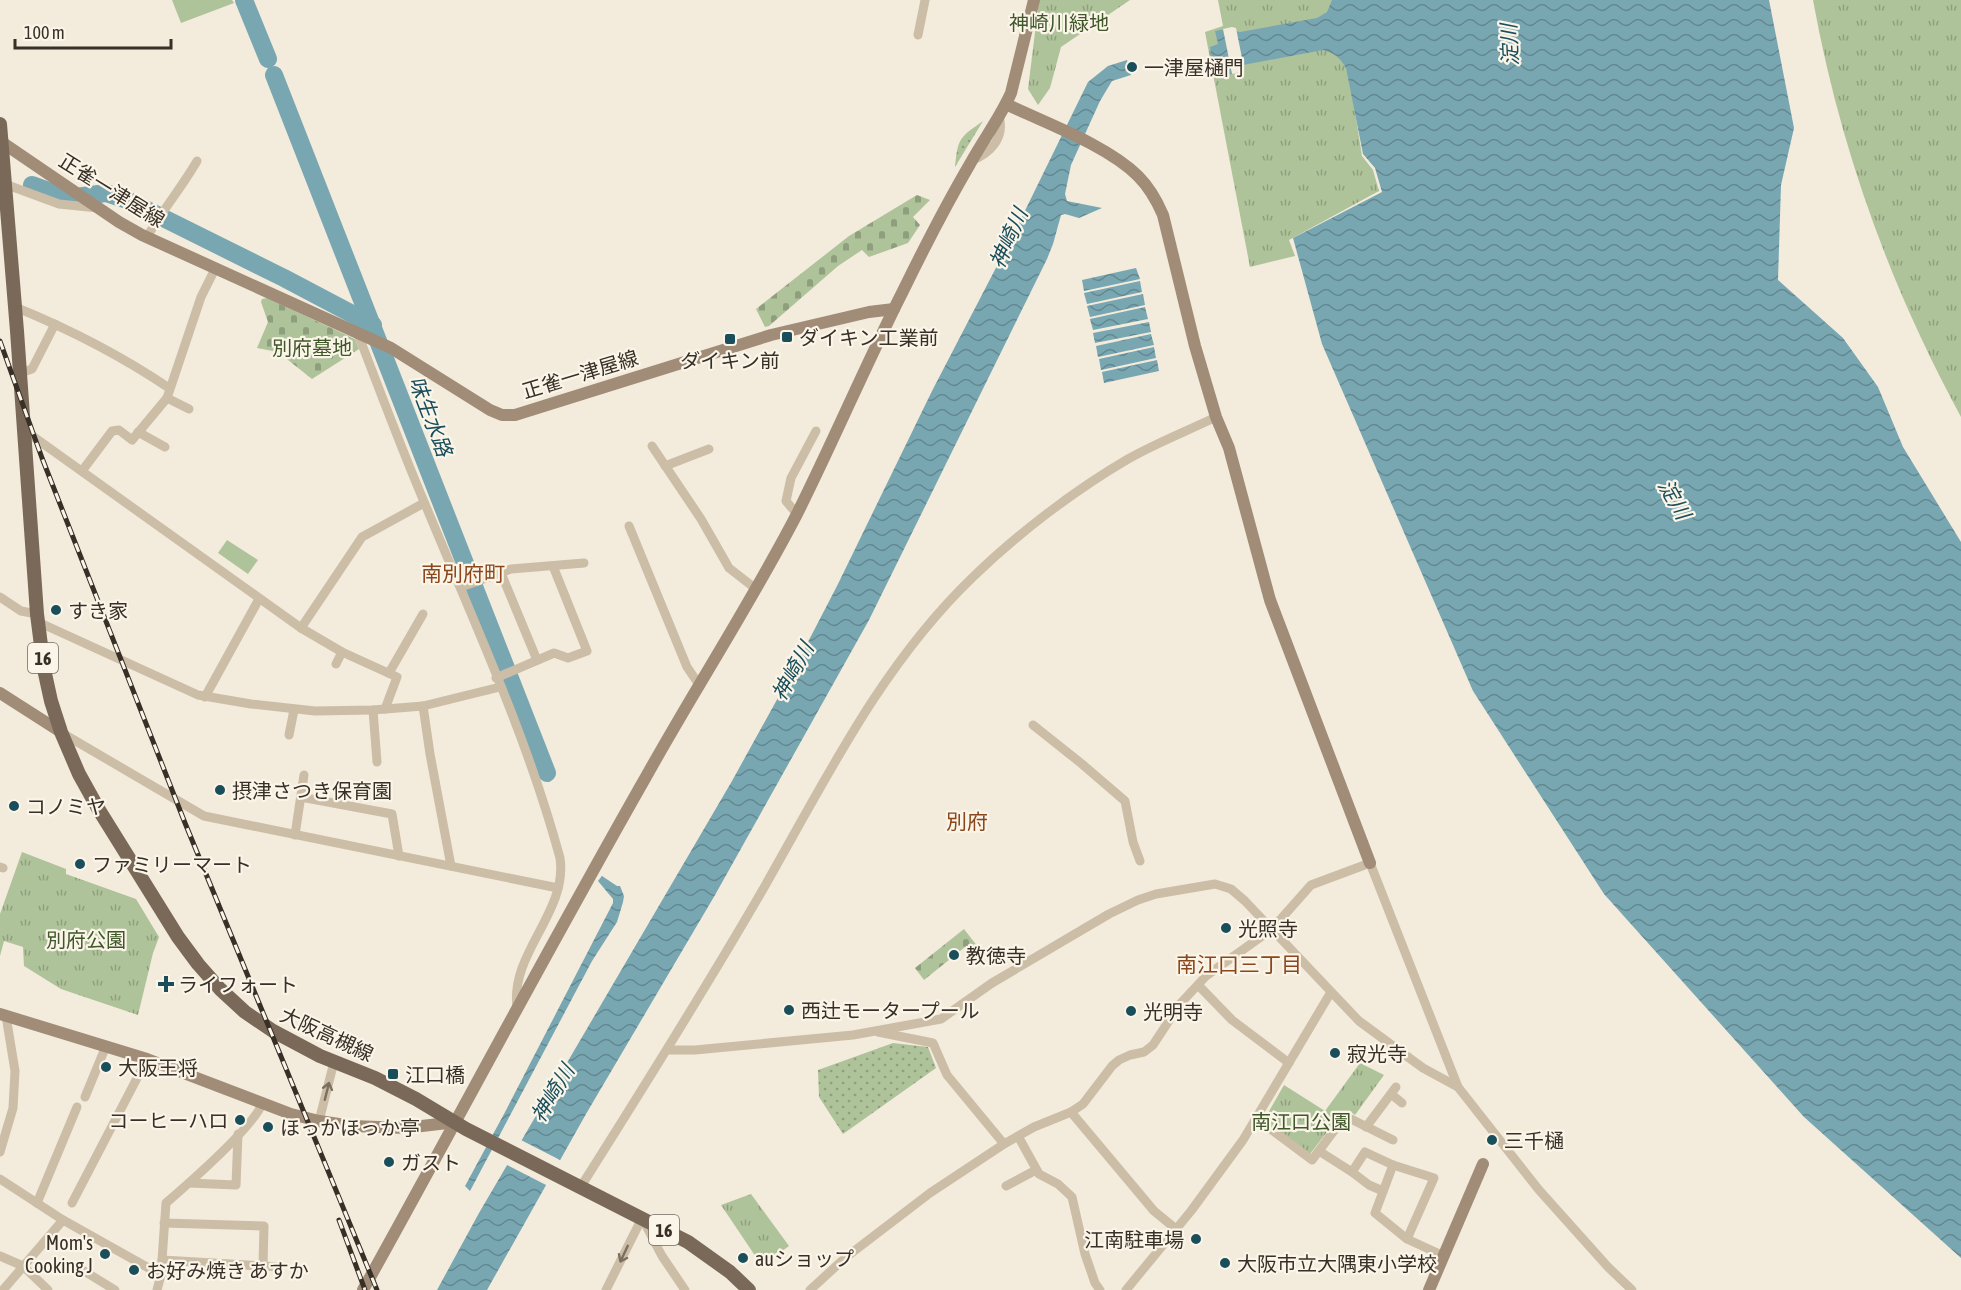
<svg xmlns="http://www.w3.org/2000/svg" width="1961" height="1290" font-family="'Asap Condensed','Noto Sans JP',sans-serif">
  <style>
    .grass { fill: url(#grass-dots) }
    .cemetery { fill: url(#cemetery-stones) }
    .park { fill: url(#park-tufts) }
    .pitch { fill: #afc39a }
    .water { fill: url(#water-waves) }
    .pier { fill: #f3ebdb }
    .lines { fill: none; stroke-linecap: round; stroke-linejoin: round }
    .river { stroke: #78a7b2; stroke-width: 18 }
    .street { stroke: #ccbda6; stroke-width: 9 }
    .secondary { stroke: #a08c77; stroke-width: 12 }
    .primary { stroke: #7a6958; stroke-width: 14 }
    .rail-casing { stroke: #382f27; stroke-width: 5 }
    .rail { stroke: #faf5e8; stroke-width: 3; stroke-dasharray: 9; stroke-linecap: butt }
    .oneway { stroke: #7b6f60 }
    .poi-dot { fill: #1b4e5b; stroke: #faf5e8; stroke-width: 2 }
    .labels { text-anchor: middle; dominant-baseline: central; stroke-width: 4.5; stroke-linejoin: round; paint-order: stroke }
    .shield { fill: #faf5e8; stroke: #726a61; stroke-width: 1.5 }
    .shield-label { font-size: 18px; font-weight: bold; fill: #382f27 }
    .park-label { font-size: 20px; fill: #40572a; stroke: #faf5e8 }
    .poi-label { font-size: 20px; fill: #382f27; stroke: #faf5e8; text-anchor: start }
    .street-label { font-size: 20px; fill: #382f27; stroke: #faf5e8 }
    .water-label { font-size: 21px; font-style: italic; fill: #1b4e5b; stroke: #faf5e8 }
    .neighbourhood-label { font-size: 21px; fill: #8b471c; stroke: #faf5e8 }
  </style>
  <defs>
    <pattern id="grass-dots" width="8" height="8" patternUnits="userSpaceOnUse" patternTransform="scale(1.5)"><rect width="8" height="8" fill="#afc39a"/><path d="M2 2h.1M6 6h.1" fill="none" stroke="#8f9f7e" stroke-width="1.8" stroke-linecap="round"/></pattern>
    <pattern id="cemetery-stones" width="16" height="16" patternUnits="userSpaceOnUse" patternTransform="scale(1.5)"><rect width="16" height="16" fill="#afc39a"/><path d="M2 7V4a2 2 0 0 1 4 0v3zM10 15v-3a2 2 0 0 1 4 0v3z" fill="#8f9f7e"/></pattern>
    <pattern id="park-tufts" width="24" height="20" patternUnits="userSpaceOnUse" patternTransform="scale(1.5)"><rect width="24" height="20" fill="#afc39a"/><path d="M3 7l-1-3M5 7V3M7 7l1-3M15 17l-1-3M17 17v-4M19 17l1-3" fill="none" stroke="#8f9f7e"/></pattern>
    <pattern id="water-waves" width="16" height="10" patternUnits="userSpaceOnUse" patternTransform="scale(1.5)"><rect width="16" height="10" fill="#78a7b2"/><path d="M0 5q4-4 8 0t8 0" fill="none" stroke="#638891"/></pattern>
  </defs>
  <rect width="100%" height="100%" fill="#f3ebdb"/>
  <g class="grass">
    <path d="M983 121 955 167C958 138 959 138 983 121Z"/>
    <path d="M893 1043 928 1047 936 1068 843 1134 819 1097 818 1070Z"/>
  </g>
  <g class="cemetery">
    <path d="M917 195 930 200 913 217 920 225 908 243 869 257 862 250 838 266 769 326 765 327 756 309 849 236Z"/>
    <path d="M267 298 355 339 359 349 312 379 278 352 257 348 268 322 261 302 262 299Z"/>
    <path d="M964 929 981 951 974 957 965 947 924 980 915 968Z"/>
  </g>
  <g class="park">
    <path d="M1039 0H1130L1061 47 1050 88 1038 105 1028 89Z"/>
    <path d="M1218 0H1337L1362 156 1373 170 1379 191 1289 240 1295 256 1250 267 1205 32 1223 26Z"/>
    <path d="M1813 0H1961V417C1889 284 1840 148 1813 0Z"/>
    <path d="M22 852 66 869V874L136 899 159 937 153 953 138 1015 61 989 24 966 23 947 4 941 0 956V914Z"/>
    <path d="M1360 1063 1384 1075 1355 1115 1351 1112 1340 1115 1310 1154 1264 1120 1284 1085 1325 1111Z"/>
    <path d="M751 1194 789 1246 762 1266 721 1205Z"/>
  </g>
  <g class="pitch">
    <path d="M172 0H232L234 3 181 23Z"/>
    <path d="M227 540 258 560 248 574 218 553Z"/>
  </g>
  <g class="water">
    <path d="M1332 0H1769L1794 128 1781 185 1778 280 1843 338 1878 387 1903 447 1961 542V1258L1804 1117 1604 894 1473 691 1322 344 1293 238 1382 192 1375 168 1363 154 1346 68C1340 58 1335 53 1323 50L1243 65 1232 74 1226 75 1223 60 1212 62 1210 47 1218 44 1215 31 1225 29 1240 32 1317 18 1327 12Z"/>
    <path d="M1127 60 1131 75 1112 81 1100 101 1071 165 1065 194 1067 201 1102 208 1079 218 1065 214 1061 215 1053 244 1047 259 869 620 715 895 586 1114 487 1290H437L479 1213 732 781 795 667 838 584 932 391 1013 235 1088 82 1108 66Z"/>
    <path d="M1136 268 1140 279 1084 291 1082 280Z"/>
    <path d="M1140 281 1142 292 1087 304 1084 293Z"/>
    <path d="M1143 294 1145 305 1090 317 1087 306Z"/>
    <path d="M1145 307 1148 319 1093 330 1090 319Z"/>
    <path d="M1149 322 1151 332 1095 343 1093 333Z"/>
    <path d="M1151 334 1154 345 1098 357 1096 346Z"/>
    <path d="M1154 347 1156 358 1101 370 1099 359Z"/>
    <path d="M1157 360 1159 371 1104 383 1102 372Z"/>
    <path d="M602 876 617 886H620L624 896 623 902 617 922 592 961 470 1191 465 1186 504 1114 613 903V899L598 881Z"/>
  </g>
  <g class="pier">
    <path d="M1232 27 1236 28 1244 68 1237 73 1232 74 1223 29Z"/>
    <path d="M519 1139 562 1161 548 1186 505 1164Z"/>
  </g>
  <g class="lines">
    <g class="river">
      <path d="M244 0 268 59"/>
      <path d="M274 75 547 773"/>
      <path d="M32 185 68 198 106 193 127 200 284 278 373 325"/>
    </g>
    <g class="street">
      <path d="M918 35 925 0"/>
      <path d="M971 161C991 153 1005 138 999 116"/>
      <path d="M2 183 59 204 98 208"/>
      <path d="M147 237C162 211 182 187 197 161"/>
      <path d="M15 307C69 329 120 355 169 388"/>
      <path d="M358 334C380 391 401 448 425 504 473 620 527 736 560 858 568 912 510 953 517 1007"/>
      <path d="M20 373 32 369 55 324"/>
      <path d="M167 398 189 409"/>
      <path d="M24 430 301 628 362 537 424 503"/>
      <path d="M138 432 165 447"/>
      <path d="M652 446 701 519 729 568 756 589"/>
      <path d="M665 466 709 449"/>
      <path d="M82 471 112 431 119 430 132 440 167 398 201 297 215 269"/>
      <path d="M797 514 786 501 791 478 816 431"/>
      <path d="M629 526 687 667 700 686"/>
      <path d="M501 573 537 660"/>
      <path d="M461 587 511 569 584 563"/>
      <path d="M0 597 21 611 37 614"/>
      <path d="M38 622 198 695 251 704 315 711 373 710 423 706 500 687"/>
      <path d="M301 628 342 652 397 677 385 709"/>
      <path d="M336 664 342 652"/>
      <path d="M389 673 423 614"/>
      <path d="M496 678 554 653 568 658 587 651 553 566"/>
      <path d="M205 697 259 599"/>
      <path d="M423 706 430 754 451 866"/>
      <path d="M373 710 377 762"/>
      <path d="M1033 725 1082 764 1125 801 1133 842 1140 861"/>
      <path d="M62 733 204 816 558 888"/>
      <path d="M289 735 294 710"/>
      <path d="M301 797 392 814 399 856"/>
      <path d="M295 835 304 775"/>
      <path d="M0 867 3 868"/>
      <path d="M1198 985 1232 1020 1289 1063"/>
      <path d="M878 1032 933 1043 947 1075 1004 1144"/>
      <path d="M667 1050H695L853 1035 941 1019 992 983 1109 914 1138 900 1156 894 1215 884 1231 889 1245 901 1359 1021 1423 1068 1458 1087"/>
      <path d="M1391 1094 1402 1103"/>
      <path d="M85 1097 106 1046"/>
      <path d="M1071 1112 1154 1211 1176 1229"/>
      <path d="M1257 1119 1312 1160 1345 1116 1393 1140"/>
      <path d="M319 1121 334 1062"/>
      <path d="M1366 1127 1396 1087"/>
      <path d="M1018 1136 1039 1174 1058 1184 1072 1197 1085 1254 1095 1283 1100 1290"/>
      <path d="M1319 1151 1352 1172"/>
      <path d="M0 1152 13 1108 15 1071 6 1016"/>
      <path d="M1393 1165 1375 1213 1407 1239 1444 1256"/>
      <path d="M0 1179 63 1220 161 1275"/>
      <path d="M189 1183 236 1185 238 1134"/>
      <path d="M1006 1186 1036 1170"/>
      <path d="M580 1188C642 1090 704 991 762 891 825 781 881 665 973 577 1017 534 1075 490 1128 459 1156 443 1187 431 1216 417"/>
      <path d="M1383 1191 1369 1185 1352 1172 1365 1152 1393 1165 1434 1178 1407 1239"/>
      <path d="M37 1203 77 1107"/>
      <path d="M72 1203 147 1059"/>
      <path d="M643 1220 662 1256 685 1290"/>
      <path d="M164 1223 264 1226 263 1266"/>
      <path d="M0 1256 23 1266 48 1290"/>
      <path d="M162 1260 279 1267"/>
      <path d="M84 1271 115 1290"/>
      <path d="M3 1290 63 1220"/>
      <path d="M157 1290 161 1275 166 1203C188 1184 254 1127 263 1102"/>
      <path d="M606 1290 642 1218"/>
      <path d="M810 1290 845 1258 930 1193 1004 1144 1034 1127 1071 1112 1083 1104 1112 1066 1119 1060 1130 1055 1144 1052 1153 1045 1180 1004 1206 976 1272 929 1311 885 1370 863 1458 1087 1539 1190 1608 1267 1632 1290"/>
      <path d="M1126 1290 1191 1211 1243 1140 1331 992"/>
    </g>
    <g class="secondary">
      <path d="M1006 104C1045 123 1107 145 1138 176 1149 187 1157 201 1163 215L1195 346 1216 417 1229 448 1270 600 1370 863"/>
      <path d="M0 141 119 222 142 235 391 348 490 410 502 415H515L771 335 869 312 894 309"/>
      <path d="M0 693 61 732"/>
      <path d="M0 1014 147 1059 291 1114 319 1121 352 1126 405 1128 456 1122"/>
      <path d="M363 1290C458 1119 550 945 647 775 696 687 751 603 797 514 834 440 866 364 903 291 924 248 946 205 970 164 983 140 1000 118 1011 93L1034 0"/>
      <path d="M1429 1290 1483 1164"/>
    </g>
    <path class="primary" d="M0 124 17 331 37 614 44 669 51 701 61 732 79 774 99 810 178 937 198 964 220 989 245 1012 273 1031 320 1056 375 1078 416 1099 466 1129 688 1242 730 1272 749 1290"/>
    <g class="rail-casing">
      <g id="rail">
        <path d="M0 341 42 458 185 823 377 1290"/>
        <path d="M339 1220 365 1290"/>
      </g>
    </g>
    <use href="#rail" class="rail"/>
  </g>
  <defs><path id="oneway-shaft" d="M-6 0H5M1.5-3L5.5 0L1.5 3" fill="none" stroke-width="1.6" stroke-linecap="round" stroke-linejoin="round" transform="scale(1.5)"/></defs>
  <g class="oneway">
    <use href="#oneway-shaft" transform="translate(327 1091) rotate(-76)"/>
    <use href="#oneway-shaft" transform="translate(624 1254) rotate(115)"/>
  </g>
  <g class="poi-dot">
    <circle cx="1132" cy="67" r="6"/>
    <rect x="781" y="331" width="12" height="12" rx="3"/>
    <rect x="724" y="333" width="12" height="12" rx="3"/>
    <circle cx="56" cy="610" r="6"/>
    <circle cx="220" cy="790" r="6"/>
    <circle cx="14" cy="806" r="6"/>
    <circle cx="80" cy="864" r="6"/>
    <circle cx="1226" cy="928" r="6"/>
    <circle cx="954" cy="955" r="6"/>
    <path d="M163 975h6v6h6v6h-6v6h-6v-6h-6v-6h6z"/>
    <circle cx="789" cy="1010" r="6"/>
    <circle cx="1131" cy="1011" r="6"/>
    <circle cx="1335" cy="1053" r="6"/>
    <circle cx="106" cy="1067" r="6"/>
    <rect x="387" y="1068" width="12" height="12" rx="3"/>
    <circle cx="240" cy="1120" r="6"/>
    <circle cx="268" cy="1127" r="6"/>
    <circle cx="1492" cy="1140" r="6"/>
    <circle cx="389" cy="1162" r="6"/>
    <circle cx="1196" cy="1239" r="6"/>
    <circle cx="105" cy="1254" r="6"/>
    <circle cx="743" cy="1258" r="6"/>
    <circle cx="1225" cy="1263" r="6"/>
    <circle cx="134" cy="1270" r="6"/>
  </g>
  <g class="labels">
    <g class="shield">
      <rect x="28" y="643" width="30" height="30" rx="4.5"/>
      <rect x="649" y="1215" width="30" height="30" rx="4.5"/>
    </g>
    <g class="shield-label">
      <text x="43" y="658">16</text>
      <text x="664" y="1230">16</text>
    </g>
    <g class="park-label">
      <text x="1059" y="22">神崎川緑地</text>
      <text x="312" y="347">別府墓地</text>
      <text x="86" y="939">別府公園</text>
      <text x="1301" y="1121">南江口公園</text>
    </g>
    <g class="poi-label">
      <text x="1144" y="67">一津屋樋門</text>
      <text x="799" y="337">ダイキン工業前</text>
      <text x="730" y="360" text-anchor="middle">ダイキン前</text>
      <text x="68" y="610">すき家</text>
      <text x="232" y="790">摂津さつき保育園</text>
      <text x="26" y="806">コノミヤ</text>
      <text x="92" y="864">ファミリーマート</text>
      <text x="1238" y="928">光照寺</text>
      <text x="966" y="955">教徳寺</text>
      <text x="178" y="984">ライフォート</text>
      <text x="801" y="1010">西辻モータープール</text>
      <text x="1143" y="1011">光明寺</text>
      <text x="1347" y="1053">寂光寺</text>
      <text x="118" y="1067">大阪王将</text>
      <text x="405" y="1074">江口橋</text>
      <text x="228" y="1120" text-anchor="end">コーヒーハロ</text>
      <text x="280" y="1127">ほっかほっか亭</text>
      <text x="1504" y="1140">三千樋</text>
      <text x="401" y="1162">ガスト</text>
      <text x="1184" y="1239" text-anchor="end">江南駐車場</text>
      <text x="93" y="1242" text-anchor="end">Mom's<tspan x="93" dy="23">Cooking J</tspan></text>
      <text x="755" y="1258">auショップ</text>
      <text x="1237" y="1263">大阪市立大隅東小学校</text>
      <text x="146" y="1270">お好み焼き あすか</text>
    </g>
    <g class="street-label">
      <text transform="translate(112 190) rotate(32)">正雀一津屋線</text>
      <text transform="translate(580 374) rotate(-17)">正雀一津屋線</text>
      <text transform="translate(327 1034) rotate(25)">大阪高槻線</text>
    </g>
    <g class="water-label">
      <text transform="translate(1509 45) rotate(-93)">淀川</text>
      <text transform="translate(1008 238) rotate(-66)">神崎川</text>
      <text transform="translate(431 416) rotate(69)">味生水路</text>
      <text transform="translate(1675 499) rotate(60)">淀川</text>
      <text transform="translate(792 671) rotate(-61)">神崎川</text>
      <text transform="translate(552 1093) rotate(-59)">神崎川</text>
    </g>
    <g class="neighbourhood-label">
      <text x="463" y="573">南別府町</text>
      <text x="967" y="821">別府</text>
      <text x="1239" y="964">南江口三丁目</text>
    </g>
  </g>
  <path d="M15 39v9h156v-9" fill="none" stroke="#382f27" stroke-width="3"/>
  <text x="24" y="39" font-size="18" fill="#382f27" stroke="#faf5e8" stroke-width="4.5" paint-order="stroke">100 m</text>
</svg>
